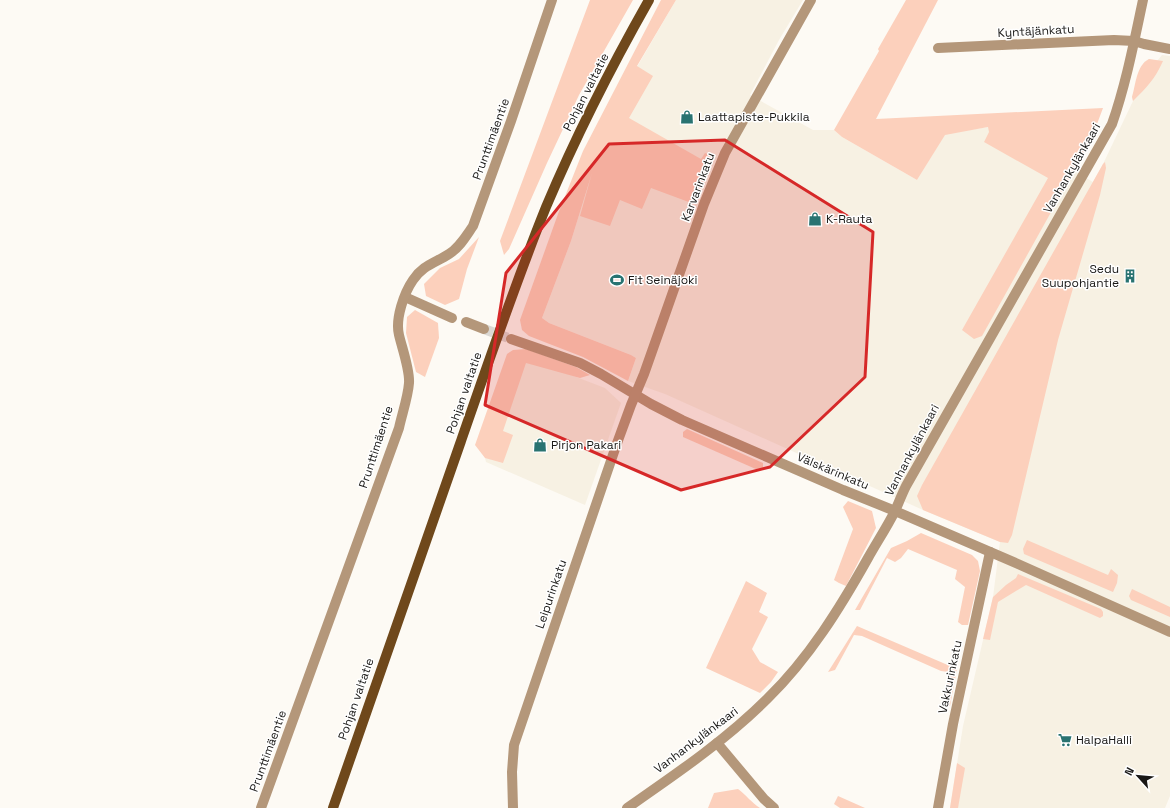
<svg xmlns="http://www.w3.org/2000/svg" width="1170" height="808" font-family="'Space Grotesk',sans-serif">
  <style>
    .built { fill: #f7f1e3 }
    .green { fill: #fcd0bc }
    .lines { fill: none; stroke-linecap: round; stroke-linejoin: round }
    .street-tunnel { stroke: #dbd8d3; stroke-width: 10; stroke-dasharray: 10 5; stroke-linecap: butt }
    .street { stroke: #b4977a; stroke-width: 10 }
    .primary { stroke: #6f481b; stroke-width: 10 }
    .marked { fill: #d62828; fill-opacity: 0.2; stroke: #d62828; stroke-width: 3; stroke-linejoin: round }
    .labels { text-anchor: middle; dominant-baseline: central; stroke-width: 3; stroke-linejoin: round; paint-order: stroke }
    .street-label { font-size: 12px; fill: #191816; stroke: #fff }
    .poi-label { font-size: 12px; fill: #191816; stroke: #fff; text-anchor: start }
  </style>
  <rect width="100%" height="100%" fill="#fdfaf4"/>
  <g class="built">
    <path d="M676 0H803L779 40 750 95 813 130H834L842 137 917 180 945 134 988 127 1074 171 1093 182 1103 164 1133 101 1132 97 1144 62 1149 59 1157 61 1162 55 1170 56V796L1165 808H950L963 726 993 597 1000 542 923 510 665 394 628 381 636 358 631 355 549 323 542 318 571 241 604 134 637 67Z"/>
    <path d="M524 357 605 388 621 403 585 505 486 462 485 458Z"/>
  </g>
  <g class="green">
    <path d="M590 0H633L579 95 547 163 509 249 504 255 500 241Z"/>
    <path d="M661 0H676L637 66 653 76 629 118 701 159 705 153 713 156 694 204 651 188 642 209 620 200 610 226 580 216 592 173 571 241 542 318 549 323 631 355 636 358 628 381 583 357 529 336 522 330 520 320 558 214 583 151Z"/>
    <path d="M906 0H938L876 119 1103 108 1091 140 1074 171 982 336 974 339 962 330 1048 178 984 142 989 132 988 127 945 135 917 180 842 137 834 130 879 51 878 49Z"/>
    <path d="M1149 59 1163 61C1155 79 1147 87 1133 101L1132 97C1136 84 1136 66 1149 59Z"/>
    <path d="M1105 162 1106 168 1100 195 1058 340 1012 535 1008 543 1000 542 923 510 917 496 922 485 1103 164Z"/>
    <path d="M479 237 467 269 459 299 445 305 426 296 424 284 440 268 459 259Z"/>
    <path d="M415 310 438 323 439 338 425 377 416 372 406 333 407 317Z"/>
    <path d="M526 349 576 367 590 375 580 378 526 363 503 431 513 435 503 463 485 458 475 445 507 354 513 350Z"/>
    <path d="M687 429 763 463V468L758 470 683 437V432Z"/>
    <path d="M848 501 872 511 876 528 846 586 839 583 834 580 853 529 843 507Z"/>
    <path d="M921 533 972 555 978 561 980 571 968 625H962L958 622 965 587 955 579 957 570 908 549 901 558 895 562 887 558 860 610H855L891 548 907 541Z"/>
    <path d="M1027 540 1108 575 1111 569 1118 575 1117 583 1113 592 1024 554 1023 549Z"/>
    <path d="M1018 574 1101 609 1103 612V616L1100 618 1026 585 998 602 990 640 983 639 993 597 1006 585 1016 578Z"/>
    <path d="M746 581 767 593 759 612 768 617 752 649 760 662 778 672 771 682 760 693 706 668Z"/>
    <path d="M1132 589 1170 607V617L1131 600 1129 596Z"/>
    <path d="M857 626 957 669 950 706H944L949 672 941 671 862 636 854 635 835 670 828 672Z"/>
    <path d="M957 763 965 768 958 808H950Z"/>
    <path d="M738 789C746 795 752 803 760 808H708L714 793Z"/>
    <path d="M838 796 865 808H840L834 804Z"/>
  </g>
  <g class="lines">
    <path class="street-tunnel" d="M484 329 511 339"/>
    <g class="street">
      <path d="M938 48 1114 40 1134 41 1144 44 1170 49"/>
      <path d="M405 297 452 318"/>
      <path d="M466 322 484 329"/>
      <path d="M511 339 580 363 601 374 651 404 682 420 843 490 895 511 1018 564 1170 632"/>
      <path d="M717 743 764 799 774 808"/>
      <path d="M261 808 399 428C402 414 408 397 409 383 410 370 402 348 399 335 395 319 404 293 413 280 423 265 435 263 449 254 460 247 466 236 473 226L511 121 552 0"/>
      <path d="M513 808 512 772 514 745 616 446 631 405 644 374 704 204 725 153 811 0"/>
      <path d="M627 808C676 774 726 740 768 698 809 658 840 608 868 558 877 542 887 527 895 511 899 502 902 494 906 486L1112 124C1126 84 1134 42 1143 0"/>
      <path d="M938 808 953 724 990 552"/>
    </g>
    <path class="primary" d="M333 808C375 685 418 563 461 441 488 363 515 284 546 207 576 136 611 67 649 0"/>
  </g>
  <path class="marked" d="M725 140 873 232 865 377 770 467 681 490 485 405 506 273 609 144Z"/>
  <defs>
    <g id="shop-bare" transform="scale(1.08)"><path d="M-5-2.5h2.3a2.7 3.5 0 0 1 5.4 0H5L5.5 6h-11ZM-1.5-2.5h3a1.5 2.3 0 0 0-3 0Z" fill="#297371" stroke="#fff" stroke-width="2.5" paint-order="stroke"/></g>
    <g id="building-bare" transform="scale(1.08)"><path d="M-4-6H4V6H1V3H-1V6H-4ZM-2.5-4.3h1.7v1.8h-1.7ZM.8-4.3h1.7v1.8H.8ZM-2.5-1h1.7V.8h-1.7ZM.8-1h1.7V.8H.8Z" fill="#297371" stroke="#fff" stroke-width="2.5" paint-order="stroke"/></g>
    <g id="stadium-bare" transform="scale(1.08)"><path d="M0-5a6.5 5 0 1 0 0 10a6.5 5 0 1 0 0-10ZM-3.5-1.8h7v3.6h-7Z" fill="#297371" stroke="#fff" stroke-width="2.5" paint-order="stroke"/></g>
    <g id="supermarket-bare" transform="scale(1.08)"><path d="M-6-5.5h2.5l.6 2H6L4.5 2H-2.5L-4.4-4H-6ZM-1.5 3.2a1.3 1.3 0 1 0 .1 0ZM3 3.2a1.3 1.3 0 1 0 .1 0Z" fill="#297371" stroke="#fff" stroke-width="2.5" paint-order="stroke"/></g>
  </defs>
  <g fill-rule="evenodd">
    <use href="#shop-bare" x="687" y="117"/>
    <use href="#shop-bare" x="815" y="219"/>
    <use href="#building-bare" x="1130" y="276"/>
    <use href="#stadium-bare" x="617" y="280"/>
    <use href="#shop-bare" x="540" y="445"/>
    <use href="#supermarket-bare" x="1065" y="740"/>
  </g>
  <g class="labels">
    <g class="street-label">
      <text transform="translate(1036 31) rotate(-3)">Kyntäjänkatu</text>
      <text transform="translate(586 92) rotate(-63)">Pohjan valtatie</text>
      <text transform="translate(491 139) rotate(-70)">Prunttimäentie</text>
      <text transform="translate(1072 168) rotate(-60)">Vanhankylänkaari</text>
      <text transform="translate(698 187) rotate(-69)">Karvarinkatu</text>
      <text transform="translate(464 393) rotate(-71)">Pohjan valtatie</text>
      <text transform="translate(376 447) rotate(-72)">Prunttimäentie</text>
      <text transform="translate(912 450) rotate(-62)">Vanhankylänkaari</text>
      <text transform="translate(833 471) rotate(23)">Välskärinkatu</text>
      <text transform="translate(551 594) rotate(-71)">Leipurinkatu</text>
      <text transform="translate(950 677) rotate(-78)">Vakkurinkatu</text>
      <text transform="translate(356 699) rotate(-71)">Pohjan valtatie</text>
      <text transform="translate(696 740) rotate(-37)">Vanhankylänkaari</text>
      <text transform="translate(268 751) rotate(-70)">Prunttimäentie</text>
    </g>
    <g class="poi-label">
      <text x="698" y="117">Laattapiste-Pukkila</text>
      <text x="826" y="219">K-Rauta</text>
      <text x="1119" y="269" text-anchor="end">Sedu<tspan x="1119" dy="14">Suupohjantie</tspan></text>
      <text x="628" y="280">Fit Seinäjoki</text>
      <text x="551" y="445">Pirjon Pakari</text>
      <text x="1076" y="740">HalpaHalli</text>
    </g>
  </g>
  <g transform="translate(1138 776) rotate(297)" stroke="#ffffff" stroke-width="3" paint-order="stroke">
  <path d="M0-3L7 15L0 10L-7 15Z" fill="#191816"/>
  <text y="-6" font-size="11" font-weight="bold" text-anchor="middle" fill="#191816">N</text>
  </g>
</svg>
